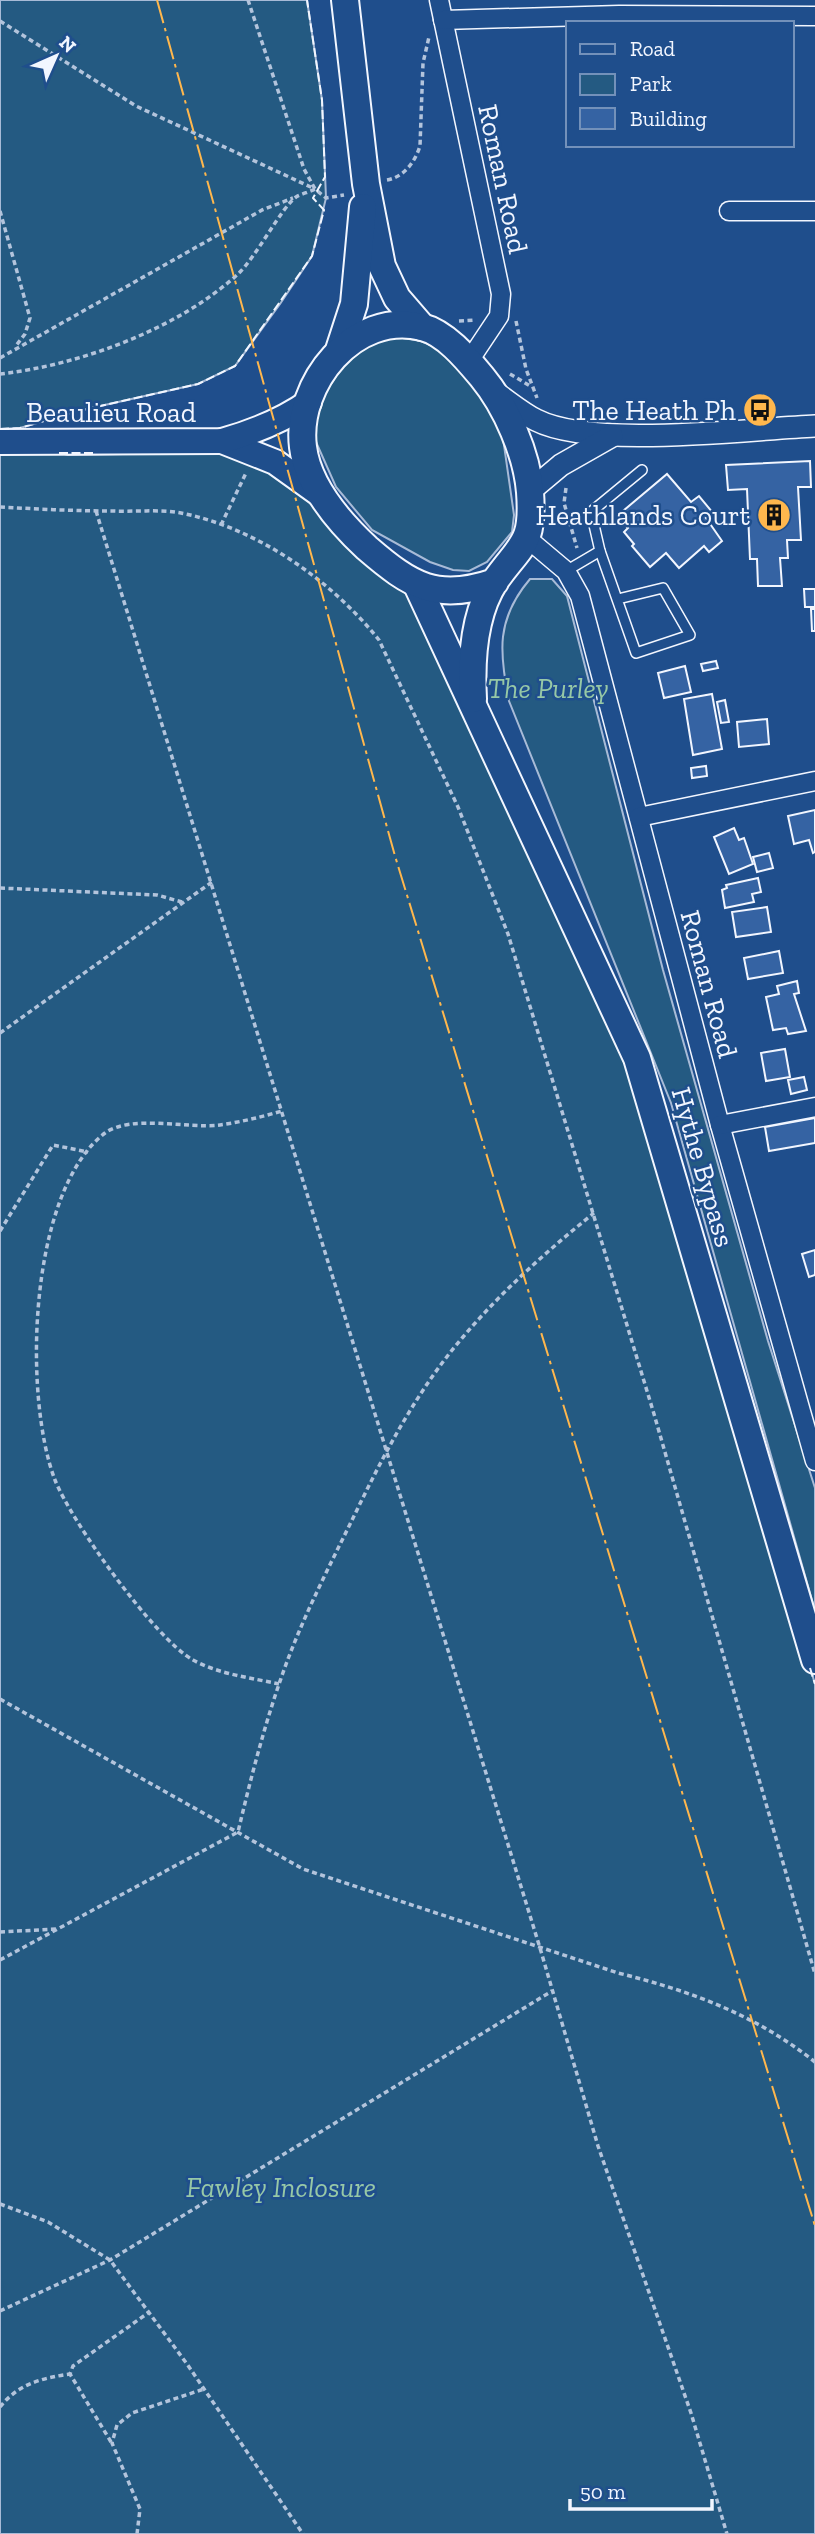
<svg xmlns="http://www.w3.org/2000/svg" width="815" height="2534" font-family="'Zilla Slab',serif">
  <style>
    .green { fill: #245a82; stroke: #a8bbd7; stroke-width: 2 }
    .building { fill: #3563a3; stroke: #f2f6ff; stroke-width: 2 }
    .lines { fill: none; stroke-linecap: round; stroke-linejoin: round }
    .service-casing { stroke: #f2f6ff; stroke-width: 12 }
    .minor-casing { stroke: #f2f6ff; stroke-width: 21 }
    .tertiary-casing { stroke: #f2f6ff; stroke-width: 24 }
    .secondary-casing { stroke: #f2f6ff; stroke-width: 28 }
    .primary-casing { stroke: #f2f6ff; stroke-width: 30 }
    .path { stroke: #b3c4dc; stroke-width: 3.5; stroke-dasharray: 5 3.5; stroke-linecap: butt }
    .service { stroke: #1f4e8c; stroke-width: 9 }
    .minor { stroke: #1f4e8c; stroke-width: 18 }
    .tertiary { stroke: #1f4e8c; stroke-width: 21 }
    .secondary { stroke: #1f4e8c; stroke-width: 24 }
    .primary { stroke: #1f4e8c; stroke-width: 26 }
    .fence { stroke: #f2f6ff; stroke-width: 2; stroke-dasharray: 9 3.5; stroke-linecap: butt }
    .power { stroke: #ffb74d; stroke-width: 2; stroke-dasharray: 24 5 3.5 5; stroke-linecap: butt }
    .labels { text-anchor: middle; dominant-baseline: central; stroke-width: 5; stroke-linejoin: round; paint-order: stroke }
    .street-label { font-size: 28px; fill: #f2f6ff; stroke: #1f4e8c }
    .poi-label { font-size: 28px; fill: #f2f6ff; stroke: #1f4e8c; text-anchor: end }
    .park-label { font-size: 28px; font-style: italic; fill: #97c8a6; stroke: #1f4e8c }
  </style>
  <rect width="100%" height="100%" fill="#1f4e8c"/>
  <g class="green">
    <path d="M0 0H307L322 100 326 198 312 256 280 304 235 366 198 384 78 411 20 428 0 429Z"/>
    <path d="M397 337 421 341 437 348 452 360 483 398 503 438 514 515 512 532 487 562 469 571 453 570 430 562 372 530 336 487 312 433 313 413 342 366 373 342Z"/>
    <path d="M0 449 49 450 68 455 234 452 274 469 410 595 638 1088 815 1684V2534H0Z"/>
    <path d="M530 579H552L567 596 663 970 768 1341 815 1488V1611L671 1103 509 701C499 652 496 619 530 579Z"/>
  </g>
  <g class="building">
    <path d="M810 461 811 487H798L801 540H787L788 558H780L782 586H758L757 559H750L747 489 728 490 726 465Z"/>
    <path d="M667 474 691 502 699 496 713 513 706 518 722 541 709 552 704 546 679 568 666 553 650 567 632 546 634 544 624 532 628 528 617 516Z"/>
    <path d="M804 589H815V607H805Z"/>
    <path d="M811 609H815V631H812Z"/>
    <path d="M716 661 718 668 703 671 701 664Z"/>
    <path d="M685 666 691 692 664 698 658 673Z"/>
    <path d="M712 694 722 749 693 755 684 699Z"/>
    <path d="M725 700 729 722 721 723 717 702Z"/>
    <path d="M767 719 769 744 739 747 737 722Z"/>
    <path d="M706 766 707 776 692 778 691 768Z"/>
    <path d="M815 810V852L813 853 809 840 794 844 788 816Z"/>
    <path d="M734 828 739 840 744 838 753 864 729 874 714 837Z"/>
    <path d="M769 853 773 868 757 872 753 857Z"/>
    <path d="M758 878 761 892 752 894 754 902 725 908 722 890 727 888 726 885Z"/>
    <path d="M767 907 771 932 736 937 732 912Z"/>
    <path d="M779 951 783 973 748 979 744 958Z"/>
    <path d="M797 981 799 993 794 994 806 1031 788 1034 786 1028 773 1030 766 997 779 994 777 986Z"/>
    <path d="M785 1049 790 1077 766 1081 761 1053Z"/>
    <path d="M804 1077 807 1090 791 1094 788 1080Z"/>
    <path d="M815 1118V1143L769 1151 765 1127Z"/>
    <path d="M815 1250V1275L809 1277 802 1254Z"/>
  </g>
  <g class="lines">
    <g class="service-casing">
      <g id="service">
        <path d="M600 551 636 653 690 635 663 588 622 598"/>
        <path d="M566 571 600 551 591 512 642 470"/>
      </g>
    </g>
    <g class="minor-casing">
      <g id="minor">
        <path d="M439 0 501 294 499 316 469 361"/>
        <path d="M443 20 619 15 815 16"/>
        <path d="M729 211H815"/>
        <path d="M528 539 566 571 580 596 720 1125 815 1461"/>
        <path d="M639 817 815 781"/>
        <path d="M720 1125 815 1107"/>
      </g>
    </g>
    <g class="tertiary-casing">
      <g id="tertiary">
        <path d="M496 393C509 402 522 413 536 420 593 449 747 429 815 426"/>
        <path d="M530 491 561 465 612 436"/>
      </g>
    </g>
    <g class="secondary-casing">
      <g id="secondary">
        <path d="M222 441 275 462 321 495"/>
        <path d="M0 442 222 441C254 432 282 421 309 402"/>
      </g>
    </g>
    <g class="primary-casing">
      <g id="primary">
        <path d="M345 0 366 184 382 266 397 298 422 327"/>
        <path d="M339 350 354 304 363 207"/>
        <path d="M417 585 637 1058 815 1660"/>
        <path d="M473 699C471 661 473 615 495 581 521 544 534 545 530 492 527 454 506 406 482 377 467 359 446 333 422 327 354 310 295 384 303 447 308 487 339 522 367 548 411 586 437 602 495 582"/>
      </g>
    </g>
    <g class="path">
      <path d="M248 0 304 169 315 189"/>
      <path d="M0 21 136 106 315 189"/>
      <path d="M387 180C404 177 415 162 420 146L423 63 429 37"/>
      <path d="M0 211 30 318 25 334 15 347"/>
      <path d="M459 321 475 320"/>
      <path d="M516 321 526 369 537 398"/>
      <path d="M0 358 262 210 293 198"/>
      <path d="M0 374C80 365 178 329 238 274 257 256 281 208 296 197 301 194 309 192 315 189L326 198 344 195"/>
      <path d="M510 374 532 387"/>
      <path d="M566 488 564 503 577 548"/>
      <path d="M0 507C37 509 75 511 112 511 134 512 159 509 181 513 257 528 331 580 379 640L458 807 508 934 654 1414 815 1974"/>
      <path d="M96 511 540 1948 598 2146 691 2413 727 2534"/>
      <path d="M221 525 246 473"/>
      <path d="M0 888 157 895 182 902"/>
      <path d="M0 1033 212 882"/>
      <path d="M0 1231 53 1145 88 1152"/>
      <path d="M279 1684C252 1678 218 1674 193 1660 155 1639 71 1521 55 1480 23 1397 28 1192 105 1133 131 1114 188 1129 220 1125 241 1122 261 1117 282 1111"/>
      <path d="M0 1699 303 1869 618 1973C691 1991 756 2015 815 2062"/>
      <path d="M0 1932 58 1929"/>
      <path d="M0 1960 238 1832C252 1773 267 1715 288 1659 307 1609 332 1561 355 1514 385 1452 418 1389 463 1337 502 1291 547 1251 594 1213"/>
      <path d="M0 2204 48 2222 110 2260 187 2364 303 2534"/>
      <path d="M0 2311 110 2260 552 1991"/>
      <path d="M0 2407C18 2384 42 2378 70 2374"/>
      <path d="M111 2442 70 2374 73 2366 148 2313"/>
      <path d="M137 2534 140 2509 112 2443 117 2425 132 2413 204 2389"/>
    </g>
    <use href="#service" class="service"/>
    <use href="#minor" class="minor"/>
    <use href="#tertiary" class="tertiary"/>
    <use href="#secondary" class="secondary"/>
    <use href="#primary" class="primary"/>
    <g class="fence">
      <path d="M0 429 20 428 78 411 198 384 235 366 312 256 324 210 313 198 325 177 322 100 307 0"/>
      <path d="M59 453H94"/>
      <path d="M810 1668 815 1684"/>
    </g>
    <path class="power" d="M157 0 395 856 815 2226"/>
  </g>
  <defs>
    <g id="bus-disc" transform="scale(1.75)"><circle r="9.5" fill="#ffb74d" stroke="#1f4e8c"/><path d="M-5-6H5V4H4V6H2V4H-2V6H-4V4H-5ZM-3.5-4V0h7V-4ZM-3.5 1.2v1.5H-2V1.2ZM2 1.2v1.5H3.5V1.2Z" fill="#111"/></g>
    <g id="building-disc" transform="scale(1.75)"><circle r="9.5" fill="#ffb74d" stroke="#1f4e8c"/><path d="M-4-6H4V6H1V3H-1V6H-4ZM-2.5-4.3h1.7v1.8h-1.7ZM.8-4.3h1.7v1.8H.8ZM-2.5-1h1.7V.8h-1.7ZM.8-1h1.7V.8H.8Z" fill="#111"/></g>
  </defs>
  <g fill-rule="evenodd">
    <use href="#bus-disc" x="760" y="410"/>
    <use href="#building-disc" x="774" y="515"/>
  </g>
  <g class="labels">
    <g class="street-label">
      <text transform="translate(503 179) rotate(78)">Roman Road</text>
      <text x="111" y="412">Beaulieu Road</text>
      <text transform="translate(709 984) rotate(75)">Roman Road</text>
      <text transform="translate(703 1167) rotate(74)">Hythe Bypass</text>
    </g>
    <g class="poi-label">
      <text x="736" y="410">The Heath Ph</text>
      <text x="750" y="515">Heathlands Court</text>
    </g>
    <g class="park-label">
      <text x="548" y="688">The Purley</text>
      <text x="281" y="2187">Fawley Inclosure</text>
    </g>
  </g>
  <rect x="566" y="21" width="228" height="126" fill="#1f4e8c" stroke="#7391ba" stroke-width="2"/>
  <rect x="580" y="44" width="35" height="10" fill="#1f4e8c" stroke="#7391ba" stroke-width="2"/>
  <text x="630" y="56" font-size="21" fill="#f2f6ff">Road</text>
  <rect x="580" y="74" width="35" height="21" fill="#245a82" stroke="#7391ba" stroke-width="2"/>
  <text x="630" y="91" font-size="21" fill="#f2f6ff">Park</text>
  <rect x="580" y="108" width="35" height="21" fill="#3563a3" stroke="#7391ba" stroke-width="2"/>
  <text x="630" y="126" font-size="21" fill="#f2f6ff">Building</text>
  <g transform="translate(56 56) rotate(45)" stroke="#1f4e8c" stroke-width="5" paint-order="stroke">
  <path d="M0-5L12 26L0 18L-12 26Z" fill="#f2f6ff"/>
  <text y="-10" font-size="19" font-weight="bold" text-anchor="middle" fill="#f2f6ff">N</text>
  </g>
  <path d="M570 2499v10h142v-10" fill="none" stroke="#f2f6ff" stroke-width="3.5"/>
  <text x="580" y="2499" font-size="21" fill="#f2f6ff" stroke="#1f4e8c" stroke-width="5" paint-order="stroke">50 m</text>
</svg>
